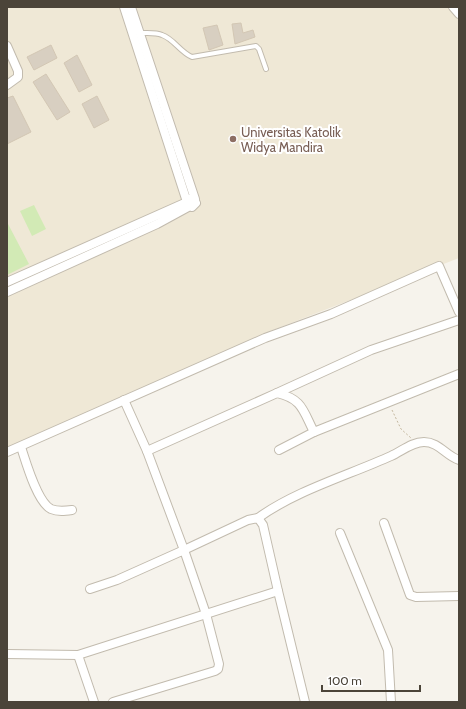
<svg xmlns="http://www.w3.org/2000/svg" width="466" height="709" font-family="Cabin,sans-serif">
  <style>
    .education { fill: #efe8d6 }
    .green { fill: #d2eab5 }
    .building { fill: #d8cfc1; stroke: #d3c7b4 }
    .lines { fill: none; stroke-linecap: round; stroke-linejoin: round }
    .service-casing { stroke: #c2bbae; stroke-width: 6 }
    .minor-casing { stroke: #c2bbae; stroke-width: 10 }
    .path { stroke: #c4b79f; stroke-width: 1; stroke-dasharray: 2 2; stroke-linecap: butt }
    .service { stroke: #fff; stroke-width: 4 }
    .minor { stroke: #fff; stroke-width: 8 }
    .education-dot { fill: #8d6e63; stroke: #fff; stroke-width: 1.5 }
    .labels { text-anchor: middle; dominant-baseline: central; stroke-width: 4; stroke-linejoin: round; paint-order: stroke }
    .education-label { font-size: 13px; fill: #785e54; stroke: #fff; text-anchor: start }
  </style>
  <rect width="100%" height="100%" fill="#f6f3ec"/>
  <path class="education" d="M7 7H448L459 20V258L273 330 7 449Z"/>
  <g class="green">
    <path d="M34 205 46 229 32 236 20 211Z"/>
    <path d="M7 222 29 264 7 275Z"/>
  </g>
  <g class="building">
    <path d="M241 23 243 33 253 30 255 37 235 44 232 24Z"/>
    <path d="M217 25 223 45 209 50 203 28Z"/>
    <path d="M51 45 57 58 34 70 27 57Z"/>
    <path d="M77 55 92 85 79 92 64 63Z"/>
    <path d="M46 74 70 112 57 120 33 82Z"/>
    <path d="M13 96 31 132 7 144V98Z"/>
    <path d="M97 96 109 120 94 128 82 104Z"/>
  </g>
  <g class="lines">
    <g class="service-casing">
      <path id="service" d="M140 33C147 33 156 32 162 35 174 39 180 52 192 57L256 46 259 49 266 69"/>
    </g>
    <g class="minor-casing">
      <g id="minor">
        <path d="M124 7 188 205 192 207 196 203 193 198 187 200"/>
        <path d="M131 7 195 199"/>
        <path d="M453 7 459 14"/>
        <path d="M7 46 18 71V77L7 85"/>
        <path d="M7 282 187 202"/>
        <path d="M7 292 157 224 190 206"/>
        <path d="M277 393 371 350 459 320"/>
        <path d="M124 400 147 451 184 550 248 520 258 518 263 525 278 591"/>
        <path d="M21 447C26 462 37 502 51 509 58 512 65 511 72 510"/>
        <path d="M279 450 314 432"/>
        <path d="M147 451 277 393C303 399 303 411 314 432L459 374"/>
        <path d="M7 452 265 338 331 314 439 266 459 312"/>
        <path d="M258 518C295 491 349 475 391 456 402 451 412 442 424 442 439 442 446 456 459 460"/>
        <path d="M384 523 410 595 416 597 459 596"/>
        <path d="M340 533 388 650 391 702"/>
        <path d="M90 589 117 580 184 550 206 614 219 664 218 669 215 671 113 702"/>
        <path d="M7 654 78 655 278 591 305 702"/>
        <path d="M78 655 94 702"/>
      </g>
    </g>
    <path class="path" d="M392 410 401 429 411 438"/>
    <use href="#service" class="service"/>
    <use href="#minor" class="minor"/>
  </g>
  <circle class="education-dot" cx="233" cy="139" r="4"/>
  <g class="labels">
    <g class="education-label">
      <text x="241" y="132">Universitas Katolik<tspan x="241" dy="15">Widya Mandira</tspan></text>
    </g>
  </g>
  <rect width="466" height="709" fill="none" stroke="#4b4439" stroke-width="16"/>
  <path d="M322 685v6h98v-6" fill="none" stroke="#4b4439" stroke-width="2"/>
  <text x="328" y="685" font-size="12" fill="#4b4439" stroke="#ffffff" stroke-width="3" paint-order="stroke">100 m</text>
</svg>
